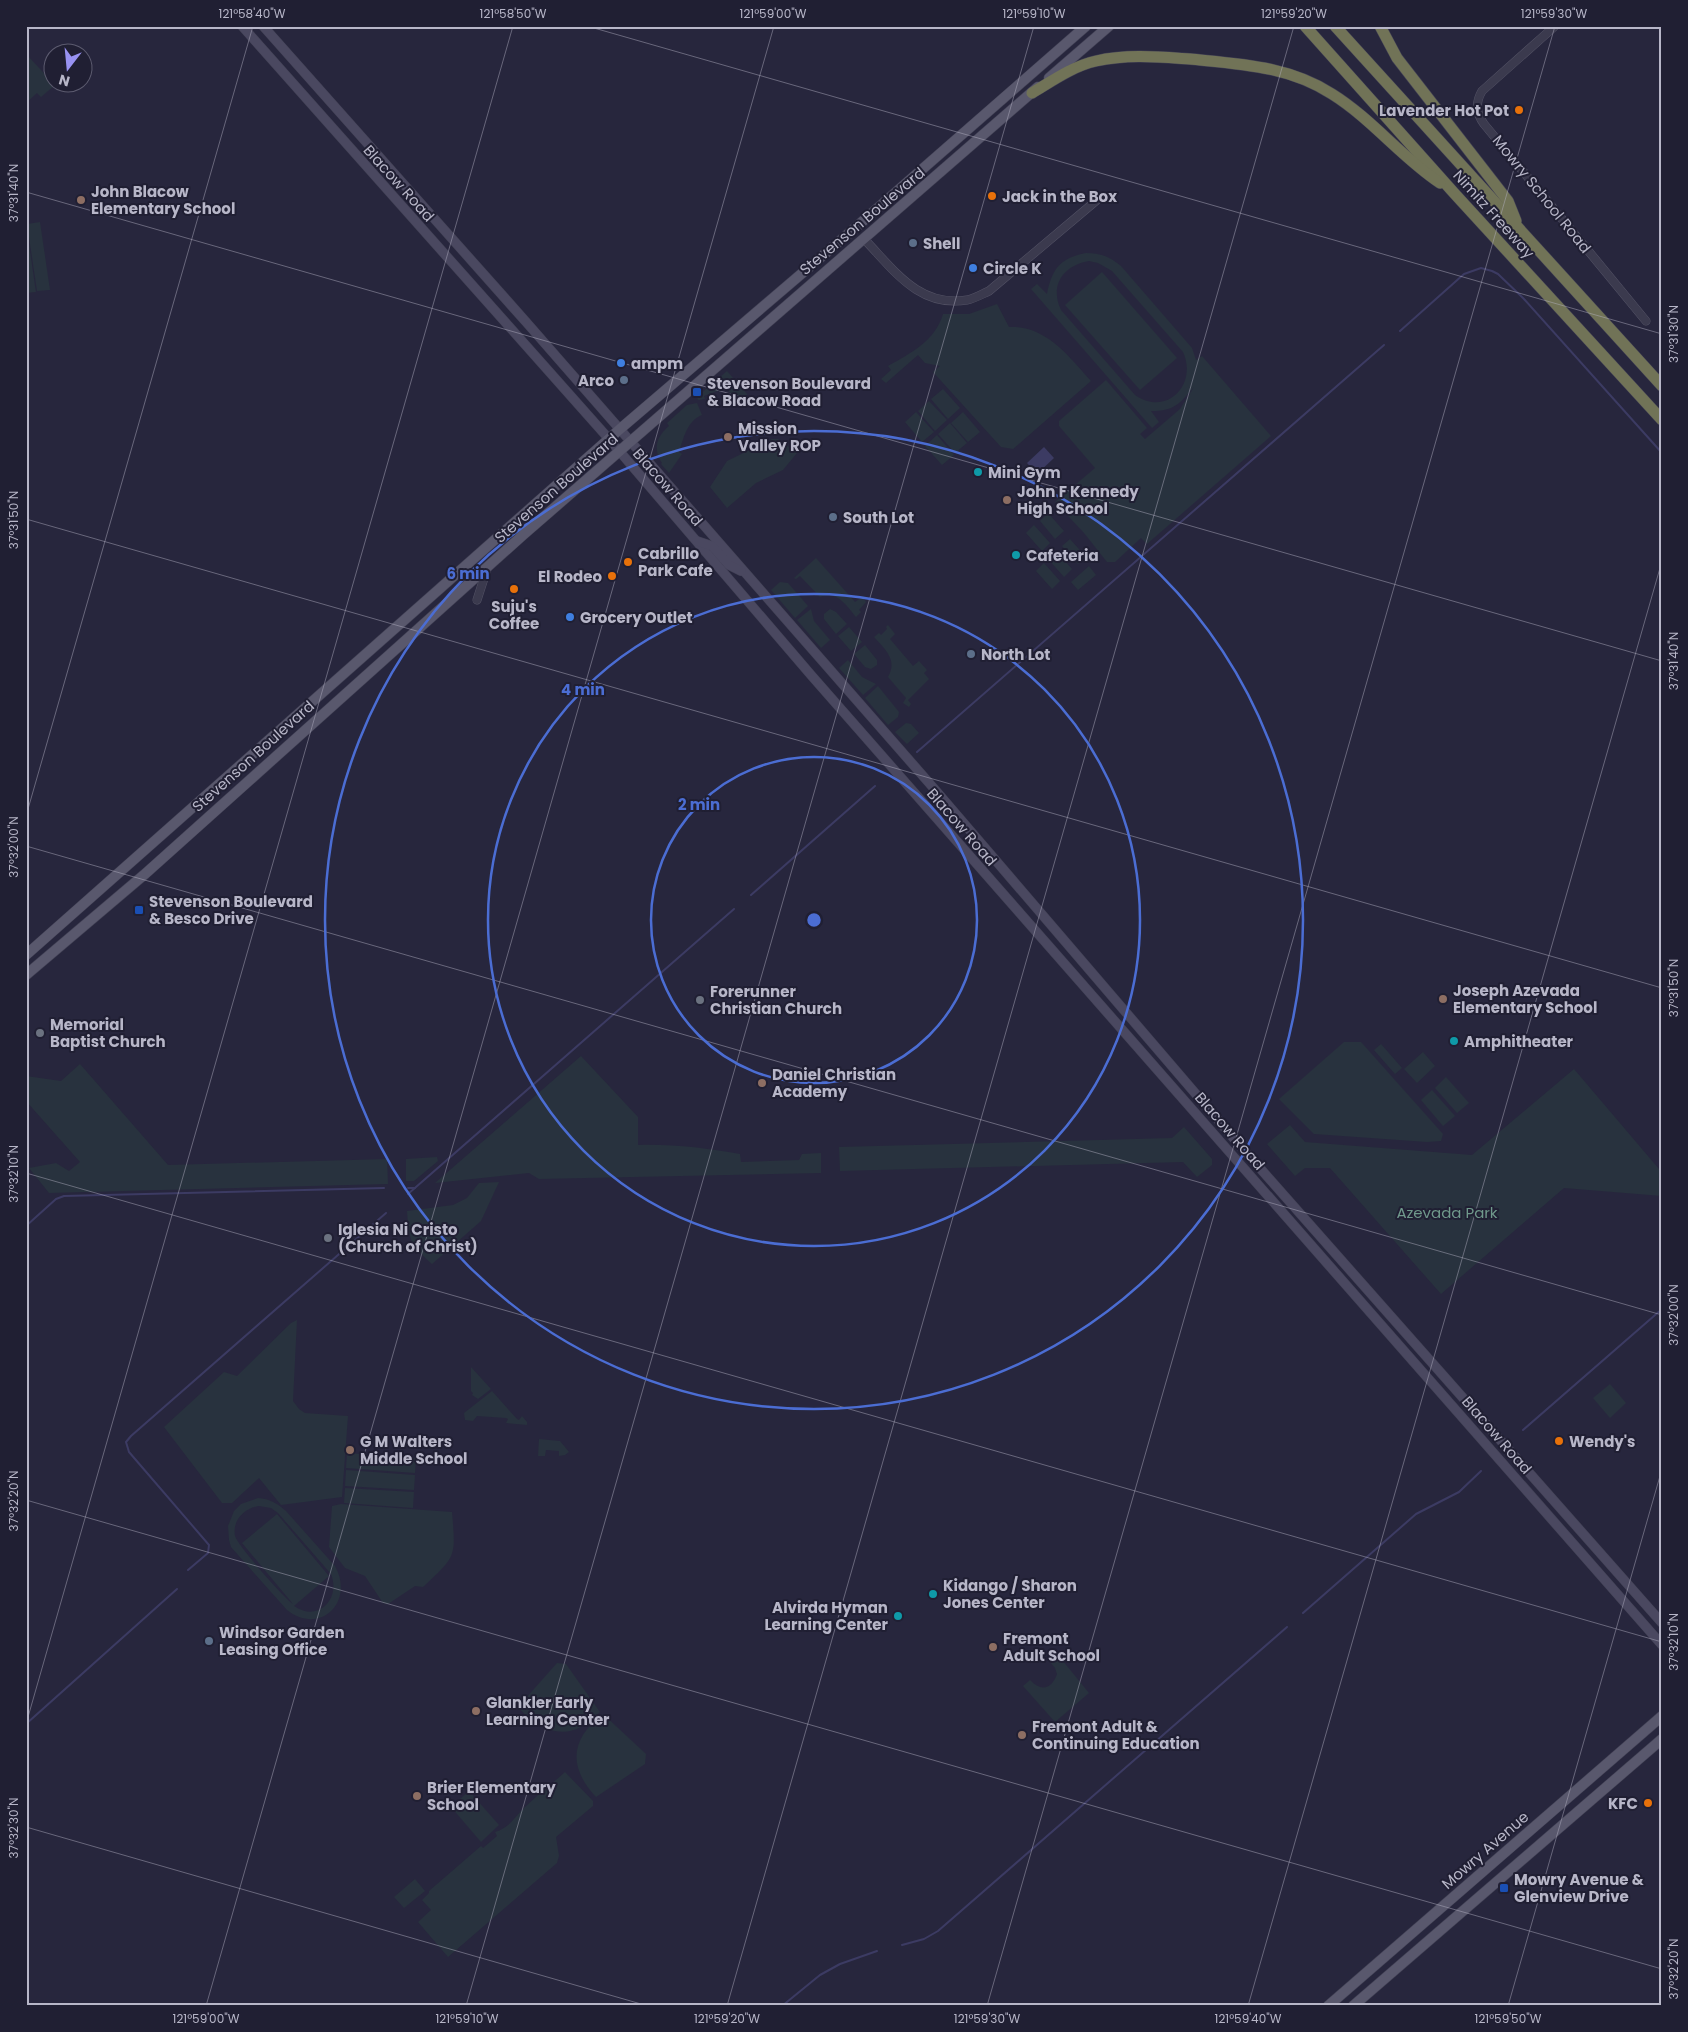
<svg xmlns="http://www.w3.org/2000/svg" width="1688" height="2032" font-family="Poppins,sans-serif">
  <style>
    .green { fill: #28323e; fill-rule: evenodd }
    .water { fill: #3c3b63 }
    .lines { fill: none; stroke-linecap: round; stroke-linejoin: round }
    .stream { stroke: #3c3b63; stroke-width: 2 }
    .tertiary-casing { stroke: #535265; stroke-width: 9 }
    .secondary-casing { stroke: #414054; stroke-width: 10 }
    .primary-casing { stroke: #414054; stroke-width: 11 }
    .motorway-casing { stroke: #434255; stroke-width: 12 }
    .tertiary { stroke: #3b3a4e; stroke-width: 8 }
    .secondary { stroke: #4a4860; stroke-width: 9 }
    .primary { stroke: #59586d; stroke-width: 10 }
    .motorway { stroke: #717357; stroke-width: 11 }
    .ticks { fill: none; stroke: #b7b6c8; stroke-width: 1; stroke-opacity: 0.45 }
    .ring { fill: none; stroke: #4b6dd3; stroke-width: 2.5 }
    .food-dot { fill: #e8710a; stroke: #201f33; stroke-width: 2 }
    .education-dot { fill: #8d6e63; stroke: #201f33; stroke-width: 2 }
    .service-dot { fill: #5c6f8a; stroke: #201f33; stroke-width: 2 }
    .shop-dot { fill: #3f7fe0; stroke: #201f33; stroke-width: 2 }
    .transit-dot { fill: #1a4fb4; stroke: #201f33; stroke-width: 2 }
    .culture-dot { fill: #0f9aa8; stroke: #201f33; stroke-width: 2 }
    .worship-dot { fill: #6b7280; stroke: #201f33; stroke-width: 2 }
    .labels { text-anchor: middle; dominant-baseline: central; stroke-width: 4; stroke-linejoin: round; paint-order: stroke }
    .poi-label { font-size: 15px; font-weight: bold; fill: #b7b6c8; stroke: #201f33; text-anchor: start }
    .street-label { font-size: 15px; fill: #b7b6c8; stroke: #201f33 }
    .park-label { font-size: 15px; fill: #6f988b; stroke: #201f33 }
    .centre { fill: #4b6dd3; stroke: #201f33; stroke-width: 2.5 }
    .ring-label { font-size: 15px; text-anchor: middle; font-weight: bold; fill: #4b6dd3; stroke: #201f33; stroke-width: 4; stroke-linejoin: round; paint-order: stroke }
    .neatline { fill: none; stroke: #b7b6c8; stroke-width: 2 }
    .ticks-label { font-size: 12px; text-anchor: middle; fill: #b7b6c8 }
  </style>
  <rect width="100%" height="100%" fill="#27263d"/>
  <g class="green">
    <path d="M26 54 55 85 41 97 37 93 26 103Z"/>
    <path d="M40 222 50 290 37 291 27 224Z"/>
    <path d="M26 224 36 292 26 293Z"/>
    <path d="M1086 253C1101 253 1110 257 1121 266L1192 348 1196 360 1202 356 1271 436 1147 544 1141 538 1115 562H1107L1084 533 1055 502 1095 468 1059 426V421L1106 380 1147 428 1140 434 1145 439 1180 409 1194 387C1180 403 1175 411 1151 411L1159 422 1152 428 1031 289 1037 284 1047 294C1052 268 1061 258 1086 253ZM1089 261 1098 263 1112 271 1183 352C1198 385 1166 417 1135 395L1061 310C1049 285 1064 265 1089 261Z"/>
    <path d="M1102 272 1177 358 1140 390 1065 305Z"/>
    <path d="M997 304 1009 327C1046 325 1069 357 1091 381L1013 449 1001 447 933 372 940 366 925 363 918 355 886 383 881 379 891 370 888 366C911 353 935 341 943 314H969Z"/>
    <path d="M727 371 747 394 744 405 725 388 704 396 705 399 698 400 697 397Z"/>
    <path d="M943 389 960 408 948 419 931 399Z"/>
    <path d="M929 401 947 420 935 431 918 411Z"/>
    <path d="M697 403 702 415C687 421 684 437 679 452L682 454 669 473 661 464 662 463C653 449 656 437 669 426L667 423 687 405Z"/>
    <path d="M916 412 934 432 922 442 905 422Z"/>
    <path d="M963 412 980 432 968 442 951 423Z"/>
    <path d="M950 423 967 443 955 453 938 434Z"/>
    <path d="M937 435 954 455 942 465 925 446Z"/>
    <path d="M772 439H778L797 453 783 470 756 483 727 508 710 487 727 461Z"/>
    <path d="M1048 513 1064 531 1055 539 1040 521Z"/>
    <path d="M1034 525 1050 543 1042 551 1026 533Z"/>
    <path d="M1070 539 1086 557 1078 564 1062 546Z"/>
    <path d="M1056 551 1072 569 1064 577 1048 559Z"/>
    <path d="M816 558 855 602 862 597 866 602 859 610 861 612 856 617C846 605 837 590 820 597L800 576 796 579 794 578Z"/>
    <path d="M1044 563 1060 581 1052 589 1036 571Z"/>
    <path d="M1089 566 1096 575 1078 590 1071 582Z"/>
    <path d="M780 582 788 583 808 606 795 618 771 590Z"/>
    <path d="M811 609 814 621 830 640 821 648 797 620Z"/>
    <path d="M830 609 836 612 847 624 836 634 824 619V614Z"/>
    <path d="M888 625 895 634 890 639 913 666 919 661 927 670 924 673 929 679 908 700 911 704 909 707 903 703 906 698 888 677C898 660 885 649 874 637L879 633 881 635 887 629 886 627Z"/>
    <path d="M849 627 862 642 851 651 838 636Z"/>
    <path d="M865 645 877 660V665L871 669 865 667 854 654Z"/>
    <path d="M848 660 862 677 876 684 863 695 839 668Z"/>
    <path d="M878 686 899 712 898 717 888 725 865 698Z"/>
    <path d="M906 723 911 724 919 733 907 744 895 732Z"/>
    <path d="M1344 1042H1361L1443 1134 1441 1141 1427 1142 1314 1134 1279 1099Z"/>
    <path d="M1381 1044 1402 1068 1395 1074 1374 1050Z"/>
    <path d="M1423 1052 1435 1066 1417 1083 1404 1069Z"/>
    <path d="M581 1056 638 1117V1145C673 1144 706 1148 740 1154L741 1162 799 1160 802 1154 821 1153V1173L539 1179 529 1173 435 1183Z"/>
    <path d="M80 1064 168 1165 387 1159 388 1184 49 1193 29 1168 56 1163 69 1171 80 1162 26 1101V1076L61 1081Z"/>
    <path d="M1574 1069 1659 1169 1662 1173V1196L1564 1188 1441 1294 1330 1168H1305L1295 1176 1267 1144 1290 1125 1305 1142 1472 1155Z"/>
    <path d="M1446 1077 1469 1103 1457 1113 1435 1088Z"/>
    <path d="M1432 1090 1455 1116 1443 1126 1421 1100Z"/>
    <path d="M1184 1127 1212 1159V1165L1197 1177 1183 1162 840 1171 839 1147 1172 1138Z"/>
    <path d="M437 1157 438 1161 414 1181H406V1159Z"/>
    <path d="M499 1182 481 1221 432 1264C410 1244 409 1241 407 1211L453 1205 467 1198 479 1183Z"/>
    <path d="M297 1320 293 1401 299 1409 305 1413 348 1416 342 1497 281 1505 259 1478 232 1503H222L164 1427 224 1372 237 1376 291 1323Z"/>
    <path d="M471 1367 491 1389 478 1399 472 1395 473 1393 471 1391Z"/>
    <path d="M1610 1384 1626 1403 1610 1418 1593 1398Z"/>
    <path d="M492 1391 517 1419 519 1420 522 1416 527 1422V1425L506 1423 508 1419 506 1418 477 1416 473 1421 465 1420 464 1413Z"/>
    <path d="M539 1439 560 1441 569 1452 565 1455 559 1456V1451L546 1450 545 1456H538Z"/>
    <path d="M347 1453 416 1458 415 1473 346 1468Z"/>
    <path d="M346 1470 415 1475 414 1490 345 1486Z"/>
    <path d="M345 1488 414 1492 413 1508 344 1503Z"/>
    <path d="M258 1498C270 1499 277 1503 286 1511L335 1566C355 1602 320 1636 287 1610L231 1547 229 1540 228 1526 234 1511 241 1504ZM259 1506 271 1508 278 1513 331 1574C341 1599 318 1623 294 1606L329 1576 277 1514 242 1543 293 1604C283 1597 238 1546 235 1536 232 1520 245 1508 259 1506Z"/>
    <path d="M341 1504 452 1512C456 1558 456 1556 423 1587L415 1586 388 1604 383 1603 365 1576 345 1568 329 1547 332 1506Z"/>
    <path d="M1058 1655 1089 1693 1055 1722 1023 1686 1030 1680C1041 1692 1052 1689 1057 1674L1055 1668 1050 1662Z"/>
    <path d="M557 1663 566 1664 600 1712C594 1717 588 1724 581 1727 557 1740 533 1724 518 1707Z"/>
    <path d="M603 1714 646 1754 645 1764 596 1797C568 1767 570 1739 603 1714Z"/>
    <path d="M565 1772 593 1801V1806L556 1837 559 1856 557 1863 448 1957 418 1922 431 1910 422 1900 429 1893V1891L481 1846 483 1848 497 1836 495 1832C509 1828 514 1818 524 1808 537 1795 552 1784 565 1772Z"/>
    <path d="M469 1791 499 1825 481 1842 451 1807Z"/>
    <path d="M415 1879 425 1891 404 1908 394 1897Z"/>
  </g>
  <path class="water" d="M1044 447 1054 458 1037 474 1027 463Z"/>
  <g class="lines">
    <g class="stream">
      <path d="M1400 331 1464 274 1481 268 1492 271 1498 274 1523 298 1662 453"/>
      <path d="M917 752 1384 345"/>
      <path d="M751 895 875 786"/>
      <path d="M408 1188H415"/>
      <path d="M408 1194 734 909"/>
      <path d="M26 1226 56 1199 64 1196 384 1188"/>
      <path d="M1523 1430 1662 1309"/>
      <path d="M188 1570 208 1553 209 1545 129 1452 126 1442 131 1436 386 1213"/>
      <path d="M1303 1613 1416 1514 1459 1492 1481 1471"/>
      <path d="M26 1724 177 1589"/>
      <path d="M902 1945 924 1939 938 1931 1287 1627"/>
      <path d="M782 2006 820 1975 840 1964 877 1951"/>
    </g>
    <g class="tertiary-casing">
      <g id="tertiary">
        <path d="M1555 26 1482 91C1475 103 1476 113 1484 124L1646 321"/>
        <path d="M865 240C894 270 919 308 967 300 974 299 982 294 989 291L1097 200"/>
        <path d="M477 600 487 569"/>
      </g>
    </g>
    <g class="secondary-casing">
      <g id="secondary">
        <path d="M242 26 609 439 811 675 1662 1645"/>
        <path d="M263 26 527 323 937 792 1243 1149 1662 1623"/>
        <path d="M697 541 712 546 729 565 741 571"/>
      </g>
    </g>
    <g class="primary-casing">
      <g id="primary">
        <path d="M1049 78 1109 26"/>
        <path d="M26 955 620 429 855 228 1086 26"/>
        <path d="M26 975 145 874 523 535 1038 87"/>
        <path d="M1328 2006 1662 1716"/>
        <path d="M1353 2006 1662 1739"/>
      </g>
    </g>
    <g class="motorway-casing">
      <g id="motorway">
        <path d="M1305 26 1454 193 1662 420"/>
        <path d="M1335 26 1662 386"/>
        <path d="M1380 26 1397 58 1508 201 1516 221"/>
        <path d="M1032 93C1052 81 1073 66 1096 61 1128 54 1159 57 1190 59 1240 64 1289 66 1332 94 1372 119 1401 157 1440 183"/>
      </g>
    </g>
    <use href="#tertiary" class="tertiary"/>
    <use href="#secondary" class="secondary"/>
    <use href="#primary" class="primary"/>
    <use href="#motorway" class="motorway"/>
  </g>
  <path class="ticks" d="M587 26 1662 334M26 192 1662 661M26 519 1662 988M26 816 253 26M26 846 1662 1315M26 1173 1662 1642M26 1500 1662 1969M26 1724 513 26M26 1827 648 2006M206 2006 774 26M466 2006 1034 26M727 2006 1294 26M987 2006 1555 26M1248 2006 1662 561M1508 2006 1662 1469"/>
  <g class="ring">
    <circle cx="814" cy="920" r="163"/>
    <circle cx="814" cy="920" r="326"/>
    <circle cx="814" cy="920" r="489"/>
  </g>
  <g class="food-dot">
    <circle cx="1519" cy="110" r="5"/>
    <circle cx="992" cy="196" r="5"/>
    <circle cx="628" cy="562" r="5"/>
    <circle cx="612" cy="576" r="5"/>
    <circle cx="514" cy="589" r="5"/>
    <circle cx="1559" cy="1441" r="5"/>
    <circle cx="1648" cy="1803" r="5"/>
  </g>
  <g class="education-dot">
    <circle cx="81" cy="200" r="5"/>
    <circle cx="728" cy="437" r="5"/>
    <circle cx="1007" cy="500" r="5"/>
    <circle cx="1443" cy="999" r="5"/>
    <circle cx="762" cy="1083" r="5"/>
    <circle cx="350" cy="1450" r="5"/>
    <circle cx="993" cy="1647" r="5"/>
    <circle cx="476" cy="1711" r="5"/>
    <circle cx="1022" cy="1735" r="5"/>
    <circle cx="417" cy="1796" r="5"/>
  </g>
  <g class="service-dot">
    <circle cx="913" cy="243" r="5"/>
    <circle cx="624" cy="380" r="5"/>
    <circle cx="833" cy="517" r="5"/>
    <circle cx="971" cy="654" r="5"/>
    <circle cx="209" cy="1641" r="5"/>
  </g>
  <g class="shop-dot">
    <circle cx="973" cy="268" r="5"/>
    <circle cx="621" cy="363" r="5"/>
    <circle cx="570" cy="617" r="5"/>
  </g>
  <g class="transit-dot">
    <rect x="692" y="387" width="10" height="10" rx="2.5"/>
    <rect x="134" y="905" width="10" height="10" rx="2.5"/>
    <rect x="1499" y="1883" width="10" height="10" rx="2.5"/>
  </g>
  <g class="culture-dot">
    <circle cx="978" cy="472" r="5"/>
    <circle cx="1016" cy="555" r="5"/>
    <circle cx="1454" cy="1041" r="5"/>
    <circle cx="933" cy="1594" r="5"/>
    <circle cx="898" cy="1616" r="5"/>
  </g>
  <g class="worship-dot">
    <circle cx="700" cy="1000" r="5"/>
    <circle cx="40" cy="1033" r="5"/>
    <circle cx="328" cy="1238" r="5"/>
  </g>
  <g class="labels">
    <g class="poi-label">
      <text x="1509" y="110" text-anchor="end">Lavender Hot Pot</text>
      <text x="91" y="191">John Blacow<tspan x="91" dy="17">Elementary School</tspan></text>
      <text x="1002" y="196">Jack in the Box</text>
      <text x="923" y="243">Shell</text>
      <text x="983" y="268">Circle K</text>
      <text x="631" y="363">ampm</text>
      <text x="614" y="380" text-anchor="end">Arco</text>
      <text x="707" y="383">Stevenson Boulevard<tspan x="707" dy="17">&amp; Blacow Road</tspan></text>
      <text x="738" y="428">Mission<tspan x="738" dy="17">Valley ROP</tspan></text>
      <text x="988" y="472">Mini Gym</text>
      <text x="1017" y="491">John F Kennedy<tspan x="1017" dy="17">High School</tspan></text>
      <text x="843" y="517">South Lot</text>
      <text x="638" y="553">Cabrillo<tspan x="638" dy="17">Park Cafe</tspan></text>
      <text x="1026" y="555">Cafeteria</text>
      <text x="602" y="576" text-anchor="end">El Rodeo</text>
      <text x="514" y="606" text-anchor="middle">Suju's<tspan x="514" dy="17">Coffee</tspan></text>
      <text x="580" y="617">Grocery Outlet</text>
      <text x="981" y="654">North Lot</text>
      <text x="149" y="901">Stevenson Boulevard<tspan x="149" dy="17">&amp; Besco Drive</tspan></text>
      <text x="1453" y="990">Joseph Azevada<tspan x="1453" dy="17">Elementary School</tspan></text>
      <text x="710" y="991">Forerunner<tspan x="710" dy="17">Christian Church</tspan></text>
      <text x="50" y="1024">Memorial<tspan x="50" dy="17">Baptist Church</tspan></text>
      <text x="1464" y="1041">Amphitheater</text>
      <text x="772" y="1074">Daniel Christian<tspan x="772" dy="17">Academy</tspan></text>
      <text x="338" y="1229">Iglesia Ni Cristo<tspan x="338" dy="17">(Church of Christ)</tspan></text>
      <text x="360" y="1441">G M Walters<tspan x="360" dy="17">Middle School</tspan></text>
      <text x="1569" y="1441">Wendy's</text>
      <text x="943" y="1585">Kidango / Sharon<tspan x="943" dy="17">Jones Center</tspan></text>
      <text x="888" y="1607" text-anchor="end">Alvirda Hyman<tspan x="888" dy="17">Learning Center</tspan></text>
      <text x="219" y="1632">Windsor Garden<tspan x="219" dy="17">Leasing Office</tspan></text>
      <text x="1003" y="1638">Fremont<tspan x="1003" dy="17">Adult School</tspan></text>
      <text x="486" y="1702">Glankler Early<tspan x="486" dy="17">Learning Center</tspan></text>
      <text x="1032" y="1726">Fremont Adult &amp;<tspan x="1032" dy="17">Continuing Education</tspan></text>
      <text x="427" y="1787">Brier Elementary<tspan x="427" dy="17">School</tspan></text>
      <text x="1638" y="1803" text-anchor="end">KFC</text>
      <text x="1514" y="1879">Mowry Avenue &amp;<tspan x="1514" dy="17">Glenview Drive</tspan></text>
    </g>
    <g class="street-label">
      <text transform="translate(399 183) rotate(48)">Blacow Road</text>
      <text transform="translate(1542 194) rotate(51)">Mowry School Road</text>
      <text transform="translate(1494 214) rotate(48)">Nimitz Freeway</text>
      <text transform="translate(862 221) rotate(-40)">Stevenson Boulevard</text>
      <text transform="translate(668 487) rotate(49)">Blacow Road</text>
      <text transform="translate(556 488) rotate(-41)">Stevenson Boulevard</text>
      <text transform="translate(253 756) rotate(-42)">Stevenson Boulevard</text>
      <text transform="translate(962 827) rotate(49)">Blacow Road</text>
      <text transform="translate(1230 1131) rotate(49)">Blacow Road</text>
      <text transform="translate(1497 1435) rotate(49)">Blacow Road</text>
      <text transform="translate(1485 1850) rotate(-41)">Mowry Avenue</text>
    </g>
    <g class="park-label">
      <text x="1447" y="1212">Azevada Park</text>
    </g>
  </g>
  <circle cx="814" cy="920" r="8" class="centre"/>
  <g class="ring-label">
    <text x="468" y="579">6 min</text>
    <text x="583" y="695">4 min</text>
    <text x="699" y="810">2 min</text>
  </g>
  <rect width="1688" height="2032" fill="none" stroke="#201f33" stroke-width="55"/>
  <g transform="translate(68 68) rotate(196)"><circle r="24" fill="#201f33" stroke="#5c5b6f"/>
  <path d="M0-4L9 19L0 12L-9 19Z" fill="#9892f2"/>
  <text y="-8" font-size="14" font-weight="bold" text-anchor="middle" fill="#b7b6c8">N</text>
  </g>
  <rect x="28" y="28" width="1632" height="1976" class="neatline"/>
  <g class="ticks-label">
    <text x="252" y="18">121°58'40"W</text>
    <text x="513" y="18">121°58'50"W</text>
    <text x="773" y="18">121°59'00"W</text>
    <text x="1034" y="18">121°59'10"W</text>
    <text x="1294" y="18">121°59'20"W</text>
    <text x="1554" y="18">121°59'30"W</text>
    <text transform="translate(14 193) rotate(-90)" y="4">37°31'40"N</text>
    <text transform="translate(1674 334) rotate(-90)" y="4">37°31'30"N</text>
    <text transform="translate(14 520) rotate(-90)" y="4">37°31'50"N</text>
    <text transform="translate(1674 661) rotate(-90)" y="4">37°31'40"N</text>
    <text transform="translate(14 847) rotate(-90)" y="4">37°32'00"N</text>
    <text transform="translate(1674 988) rotate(-90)" y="4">37°31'50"N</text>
    <text transform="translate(14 1174) rotate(-90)" y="4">37°32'10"N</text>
    <text transform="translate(1674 1315) rotate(-90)" y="4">37°32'00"N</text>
    <text transform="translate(14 1501) rotate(-90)" y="4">37°32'20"N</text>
    <text transform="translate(1674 1642) rotate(-90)" y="4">37°32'10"N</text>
    <text transform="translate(14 1828) rotate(-90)" y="4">37°32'30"N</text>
    <text transform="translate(1674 1969) rotate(-90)" y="4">37°32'20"N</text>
    <text x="206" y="2023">121°59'00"W</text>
    <text x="467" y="2023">121°59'10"W</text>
    <text x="727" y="2023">121°59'20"W</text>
    <text x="987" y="2023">121°59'30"W</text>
    <text x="1248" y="2023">121°59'40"W</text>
    <text x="1508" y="2023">121°59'50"W</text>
  </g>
</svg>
